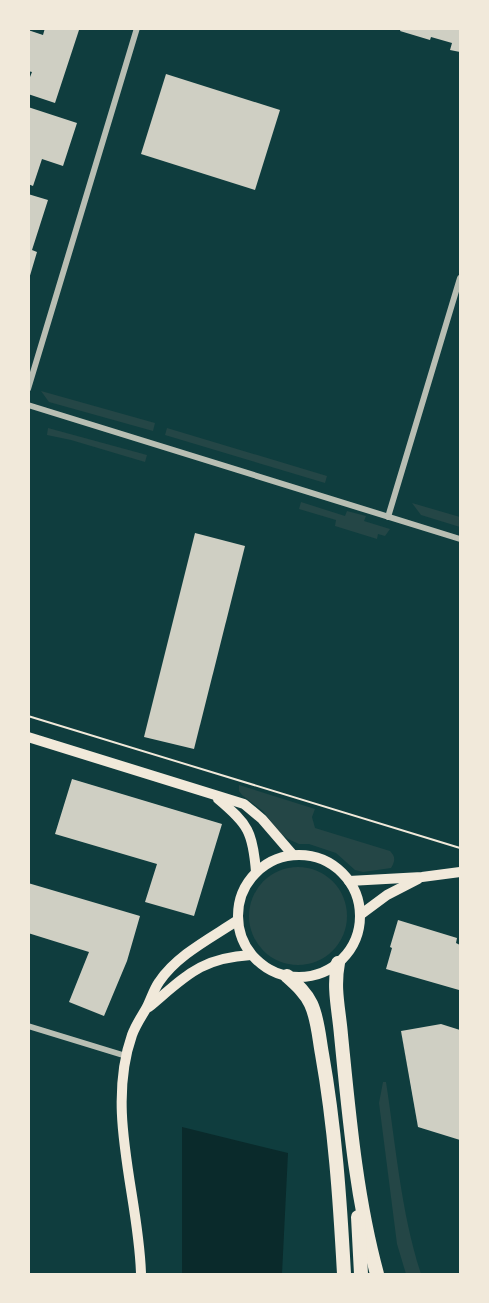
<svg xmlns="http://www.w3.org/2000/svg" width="489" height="1303" font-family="'DM Sans',sans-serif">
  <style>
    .green { fill: #244646 }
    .water { fill: #0a2a2b }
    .building { fill: #cfcfc3 }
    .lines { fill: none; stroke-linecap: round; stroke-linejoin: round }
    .path { stroke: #f1e9da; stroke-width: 2 }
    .minor { stroke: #b8beb3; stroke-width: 6 }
    .secondary { stroke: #f1e9da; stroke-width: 10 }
    .motorway { stroke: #f1e9da; stroke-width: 14 }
  </style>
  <rect width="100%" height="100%" fill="#0f3d3e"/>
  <g class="green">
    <path d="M41 391 155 423 153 431 49 402Z"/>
    <path d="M48 428 147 455 145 462 71 440 47 435Z"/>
    <path d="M167 428 327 476 325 483 165 435Z"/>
    <path d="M301 502 345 516 347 511 366 516 364 521 390 529 385 536 378 534 377 539 335 526 336 520 299 509Z"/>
    <path d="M412 503 460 517V527L421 515Z"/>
    <path d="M239 785 315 809 312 817 315 828 390 851C396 857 395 861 391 868L363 872 355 870 336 853 309 844H299L288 839 280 833 263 811 242 795 239 791Z"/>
    <circle cx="298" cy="916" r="49"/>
    <path d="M383 1082H386C396 1147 401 1212 421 1274H406L397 1244 379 1103Z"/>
  </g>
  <path class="water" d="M182 1127 288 1153 282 1274H182Z"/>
  <g class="building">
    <path d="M45 28 79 30 55 103 28 94V82L32 72 28 71V30L43 35Z"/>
    <path d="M401 28H460V52L450 50 452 43 431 37 430 40 400 31Z"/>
    <path d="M166 74 280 110 255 190 141 154Z"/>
    <path d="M28 107 77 123 63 166 42 159 33 186 28 184Z"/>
    <path d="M28 194 48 200 32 250 37 252 29 279Z"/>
    <path d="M195 533 245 546 194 749 144 737Z"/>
    <path d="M72 779 222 824 194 916 145 902 157 864 55 834Z"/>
    <path d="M28 883 140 916 127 961 104 1016 69 1002 89 952 28 933Z"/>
    <path d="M398 920 457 938 456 943 460 945V984L459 990 386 969 392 948 390 947Z"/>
    <path d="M441 1024 460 1030V1140L418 1127 401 1031Z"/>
  </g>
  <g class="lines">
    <path class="path" d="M28 716 460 848"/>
    <g class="minor">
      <path d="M28 389 137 28"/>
      <path d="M28 405 460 539"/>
      <path d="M388 517 460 278"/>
      <path d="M28 1026 126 1056"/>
    </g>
    <g class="secondary">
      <path d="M28 737 244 804 262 819 293 855"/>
      <path d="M218 799C248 824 253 832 256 872"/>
      <circle cx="299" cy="916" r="61"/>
      <path d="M349 881 422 877 460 872"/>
      <path d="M360 915 387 895 418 879"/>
      <path d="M149 1007C186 976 200 958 251 955"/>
      <path d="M141 1274C139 1196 105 1112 132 1035 136 1024 142 1016 147 1007 151 999 154 989 159 982 177 955 211 938 238 920"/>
    </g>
    <g class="motorway">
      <path d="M338 963C333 989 339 1010 341 1035 349 1115 356 1197 377 1274"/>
      <path d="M287 976C297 985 306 993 311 1004 318 1019 319 1038 322 1054 335 1127 340 1201 344 1274"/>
      <path d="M358 1217 361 1274"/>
    </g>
  </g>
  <rect width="489" height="1303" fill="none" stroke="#f1e9da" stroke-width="60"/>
</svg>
